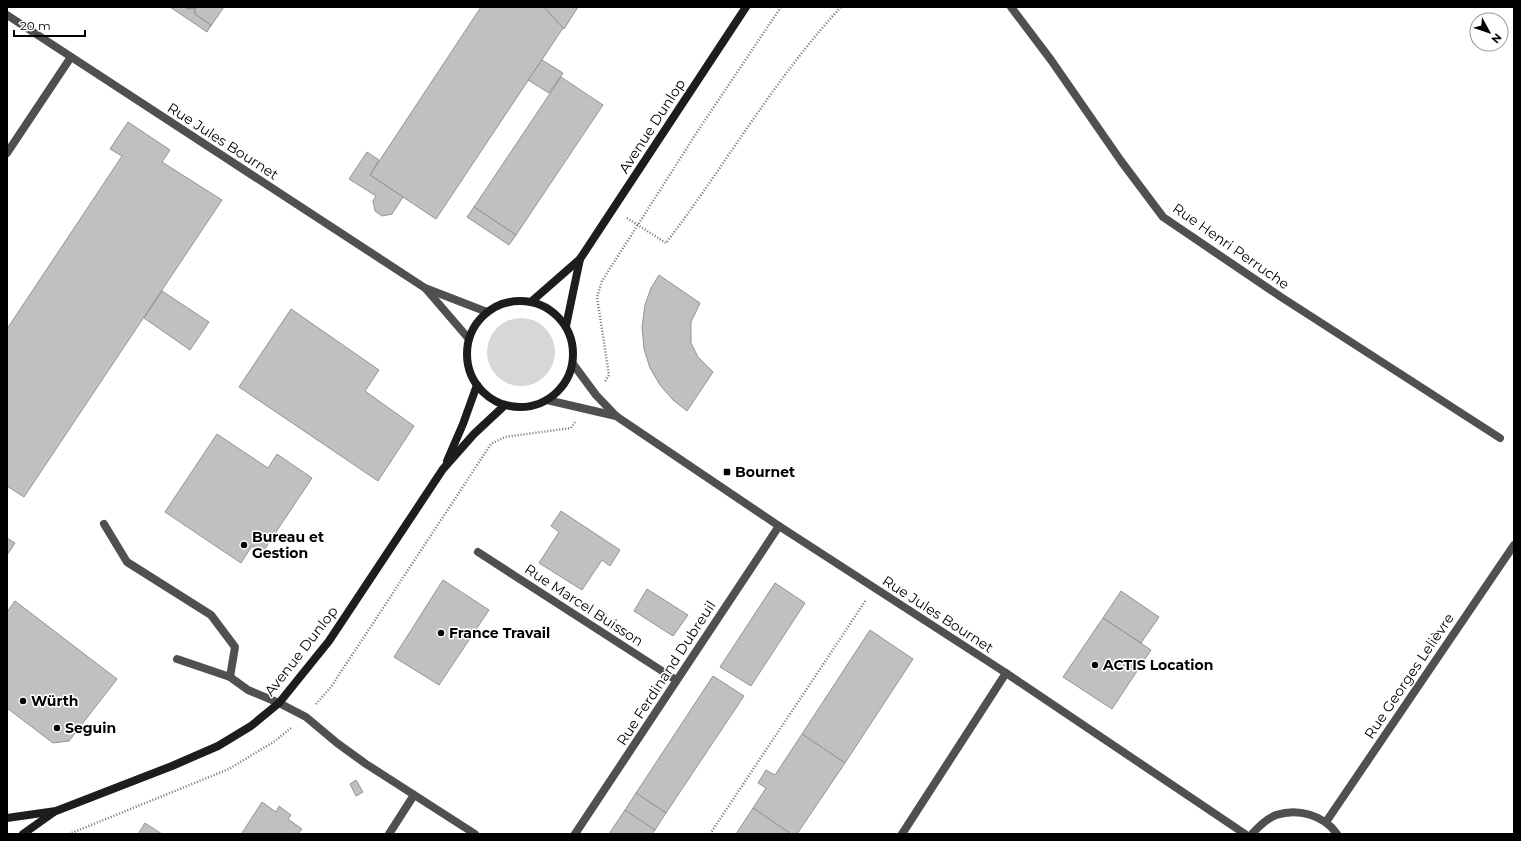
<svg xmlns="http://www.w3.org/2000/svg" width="1521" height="841" font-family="Montserrat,sans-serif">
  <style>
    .green { fill: #d7d7d7 }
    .building { fill: #c0c0c0; stroke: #949494 }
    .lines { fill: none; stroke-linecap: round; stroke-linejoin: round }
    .path { stroke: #727272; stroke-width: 2.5; stroke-dasharray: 1 2; stroke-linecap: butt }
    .lane { stroke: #505050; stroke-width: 8 }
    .street { stroke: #505050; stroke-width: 8 }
    .secondary { stroke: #1d1d1d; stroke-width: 8 }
    .poi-dot { fill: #000; stroke: #fff; stroke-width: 1.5 }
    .labels { text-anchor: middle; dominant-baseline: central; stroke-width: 3; stroke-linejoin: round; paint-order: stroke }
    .street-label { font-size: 14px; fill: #000; stroke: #fff }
    .poi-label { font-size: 14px; font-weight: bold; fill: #000; stroke: #fff; text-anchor: start }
  </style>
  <rect width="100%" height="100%" fill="#fff"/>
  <circle class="green" cx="521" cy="352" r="34"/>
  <g class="building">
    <path d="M170 7H185L187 9 195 8V14L211 25 207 32Z"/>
    <path d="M185 7H224L210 27 211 25 195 14V8L187 9Z"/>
    <path d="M481 7H544L563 28 436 219 370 175Z"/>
    <path d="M544 7H578L564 29Z"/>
    <path d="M542 60 563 73 549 93 528 80Z"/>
    <path d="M561 77 603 105 516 235 474 207Z"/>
    <path d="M128 122 170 150 162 162 222 200 24 497 7 486V329L122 156 110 149Z"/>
    <path d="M367 152 379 160 370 175 403 197 392 214 382 216 375 211 373 201 376 196 349 179Z"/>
    <path d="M474 207 516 235 509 245 467 217Z"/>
    <path d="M659 275 700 303 691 322V343L698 357 713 372 687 411 673 400 660 385 650 368 644 349 642 327 645 305 651 288Z"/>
    <path d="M162 291 209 322 190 350 144 318Z"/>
    <path d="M291 309 379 370 365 391 414 426 378 481 239 387Z"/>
    <path d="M217 434 268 468 277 454 312 478 262 553 252 546 241 563 165 512Z"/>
    <path d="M561 511 620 550 610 566 602 560 582 590 539 563 559 532 551 526Z"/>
    <path d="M7 538 15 543 7 555Z"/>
    <path d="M443 580 489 610 439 685 394 657Z"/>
    <path d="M775 583 805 603 751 686 720 667Z"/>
    <path d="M647 589 688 615 673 636 634 611Z"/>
    <path d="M1121 591 1159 617 1141 643 1103 618Z"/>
    <path d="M15 601 117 679 69 741 53 743 7 708V612Z"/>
    <path d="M1103 618 1151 650 1112 709 1063 677Z"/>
    <path d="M870 630 913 659 845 763 802 734Z"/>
    <path d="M713 676 744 696 666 813 636 793Z"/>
    <path d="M802 734 845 763 797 834H791L753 808 766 788 758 783 766 770 775 775Z"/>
    <path d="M356 780 363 792 356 796 350 784Z"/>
    <path d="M636 793 666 813 655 830 625 810Z"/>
    <path d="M262 802 276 812 279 806 291 815 288 819 302 829 298 834H244L242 833Z"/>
    <path d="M753 808 791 834H736Z"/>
    <path d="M625 810 655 830 652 834H609Z"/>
    <path d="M145 823 162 834H138Z"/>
  </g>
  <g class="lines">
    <g class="path">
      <path d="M627 218 666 243C725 166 774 79 841 7"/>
      <path d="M605 381 609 375 597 297 602 281 699 129 781 7"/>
      <path d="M316 704 331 687 491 444 505 437 571 428 575 422"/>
      <path d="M69 834 229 769 275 741 291 728"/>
      <path d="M710 834 866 600"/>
    </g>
    <g class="lane">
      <path d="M1011 7 1051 60 1121 161 1163 217 1281 297 1500 438"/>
      <path d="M104 524 127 562 211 615 235 647 230 677"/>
      <path d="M177 659 230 677 248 690 279 703"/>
    </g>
    <g class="street">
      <path d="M7 15 425 288 487 312"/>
      <path d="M7 153 71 57"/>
      <path d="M426 289 469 339"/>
      <path d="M573 364 596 395 616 416 779 526 1006 673 1245 834"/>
      <path d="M547 400 616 416"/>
      <path d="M478 552 676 680"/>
      <path d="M279 703 306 717 337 743 366 764 475 834"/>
      <path d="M1326 822 1514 545"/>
      <path d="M389 834 414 795"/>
      <path d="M575 834 779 526"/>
      <path d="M902 834 1006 673"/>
      <path d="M1252 834C1259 826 1266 819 1276 815 1298 808 1324 815 1337 834"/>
    </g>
    <g class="secondary">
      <circle cx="520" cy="354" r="53"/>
      <path d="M532 301 580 259 746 7"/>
      <path d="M566 326 580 259"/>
      <path d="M447 461 463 424 477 385"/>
      <path d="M7 818 56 811 172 766 218 746 251 726 279 703 329 641 443 469 474 434 505 405"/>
      <path d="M23 834 54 812"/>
    </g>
  </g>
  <g class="poi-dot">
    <rect x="723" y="468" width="8" height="8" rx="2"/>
    <circle cx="244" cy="545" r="4"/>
    <circle cx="441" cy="633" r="4"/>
    <circle cx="1095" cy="665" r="4"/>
    <circle cx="23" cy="701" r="4"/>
    <circle cx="57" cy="728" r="4"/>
  </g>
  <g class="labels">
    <g class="street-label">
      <text transform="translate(652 126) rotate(-57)">Avenue Dunlop</text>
      <text transform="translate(223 141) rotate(33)">Rue Jules Bournet</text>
      <text transform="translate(1231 246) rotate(35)">Rue Henri Perruche</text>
      <text transform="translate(584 605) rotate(33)">Rue Marcel Buisson</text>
      <text transform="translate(938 614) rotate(33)">Rue Jules Bournet</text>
      <text transform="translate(301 651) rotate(-52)">Avenue Dunlop</text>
      <text transform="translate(666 673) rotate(-57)">Rue Ferdinand Dubreuil</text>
      <text transform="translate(1409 676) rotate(-56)">Rue Georges Lelièvre</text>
    </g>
    <g class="poi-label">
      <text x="735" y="472">Bournet</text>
      <text x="252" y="537">Bureau et<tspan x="252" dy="16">Gestion</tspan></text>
      <text x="449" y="633">France Travail</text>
      <text x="1103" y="665">ACTIS Location</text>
      <text x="31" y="701">Würth</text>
      <text x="65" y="728">Seguin</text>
    </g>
  </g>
  <rect width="1521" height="841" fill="none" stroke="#000000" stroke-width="16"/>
  <g transform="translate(1489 32) rotate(130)"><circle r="19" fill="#ffffff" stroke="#999999"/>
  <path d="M0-3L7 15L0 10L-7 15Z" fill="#000000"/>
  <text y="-6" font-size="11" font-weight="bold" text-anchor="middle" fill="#000000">N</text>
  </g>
  <path d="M14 30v6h71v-6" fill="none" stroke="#000000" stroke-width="2"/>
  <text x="20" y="30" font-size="12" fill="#000000" stroke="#ffffff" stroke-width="3" paint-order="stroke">20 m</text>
</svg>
